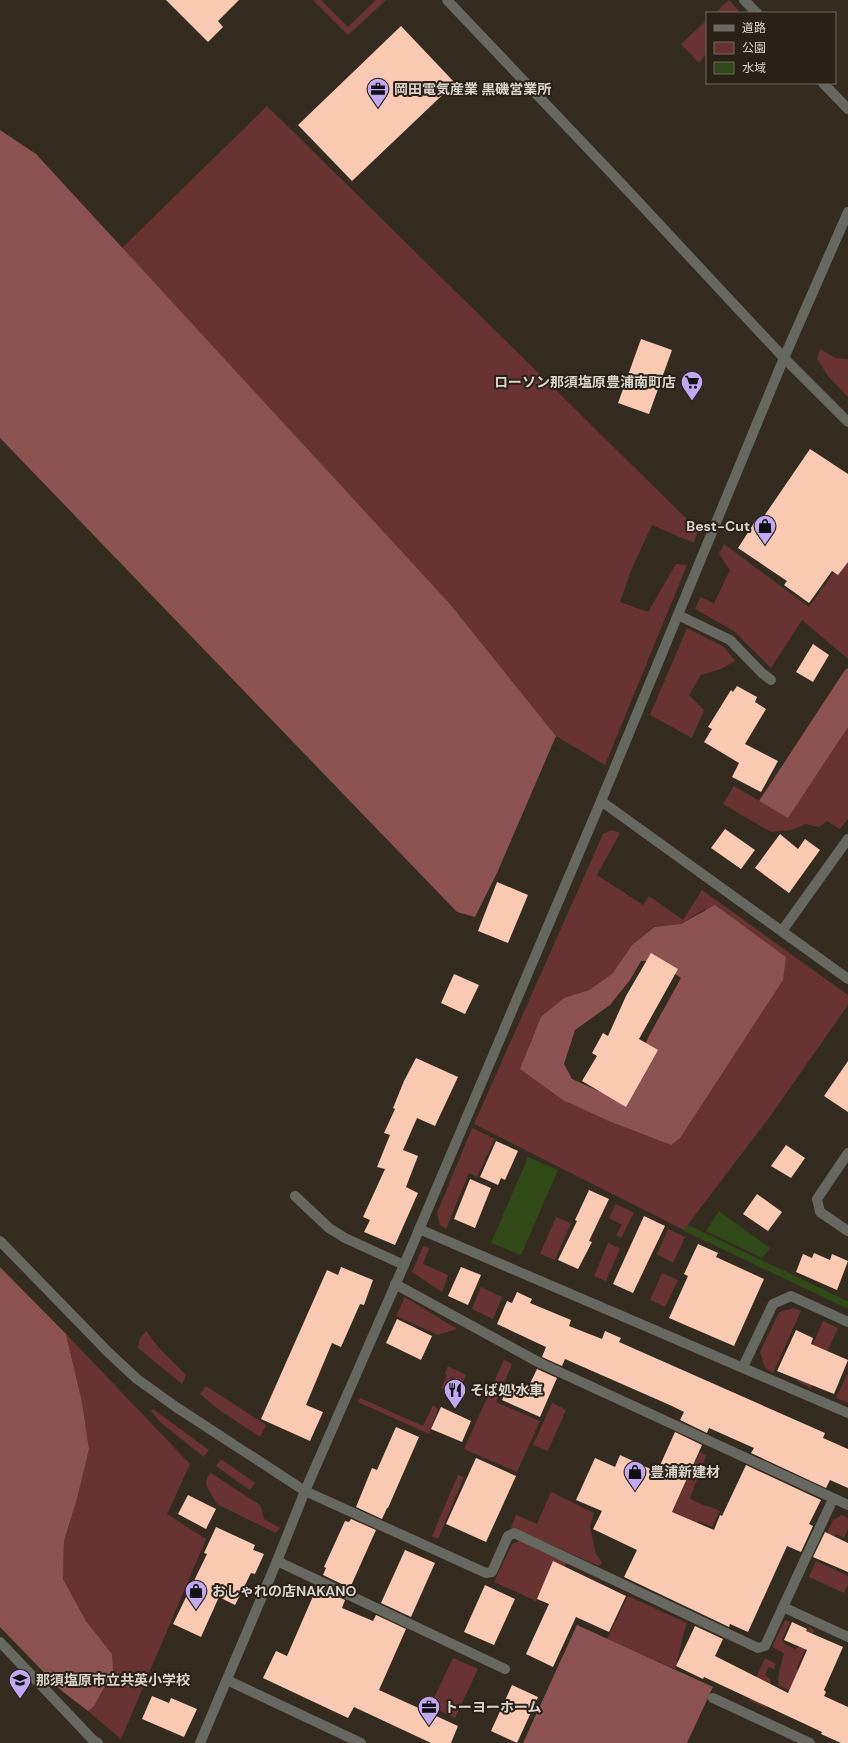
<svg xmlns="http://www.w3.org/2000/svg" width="848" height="1743" font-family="'DM Sans','Noto Sans JP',sans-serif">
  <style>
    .green { fill: #693333; fill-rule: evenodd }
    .forest { fill: #8d5352; fill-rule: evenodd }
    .water { fill: #314817 }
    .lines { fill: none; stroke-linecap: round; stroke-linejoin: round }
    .stream { stroke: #314817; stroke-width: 7 }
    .building { fill: #f9c9b1 }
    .minor { stroke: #686862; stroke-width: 10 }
    .labels { text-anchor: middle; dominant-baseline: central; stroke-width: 4; stroke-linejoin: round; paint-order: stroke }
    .poi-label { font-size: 14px; font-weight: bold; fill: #d9d4ce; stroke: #2a2218; text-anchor: start }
  </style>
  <rect width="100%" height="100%" fill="#342c21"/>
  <g class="green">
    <path d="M313 0H321L348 27 376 0H386L348 35Z"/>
    <path d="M729 0 739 11 737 13H715Z"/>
    <path d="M707 20V53L699 63 681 44Z"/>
    <path d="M267 106 698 530 694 543 652 525 632 568 620 602 648 612 676 564 687 565 605 765 556 736 450 604 121 249Z"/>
    <path d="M820 349 836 358 848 359V397L828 376 817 359Z"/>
    <path d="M724 544 809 607 844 558 848 562V659L802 620 771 668 734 631 695 609 700 597 714 603 730 570 719 554Z"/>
    <path d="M687 628 724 647 735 661 721 669 701 675 689 695 704 710 692 738 650 715Z"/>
    <path d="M848 723V819L840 829 827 821 819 827 806 824 791 830 771 832 723 804 734 786 788 818Z"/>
    <path d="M612 830 620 833 597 875 643 905 649 896 683 920 702 890 848 995V1005L771 1115 684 1230 474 1124 603 834ZM705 909 671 1145 611 1122 530 1042 564 998 589 990 612 974 632 945 653 927 681 924Z"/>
    <path d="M472 1128 495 1139 477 1177 469 1173 446 1229 440 1225 437 1213Z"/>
    <path d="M616 1204 634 1213 621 1238 616 1235 622 1225 609 1218Z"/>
    <path d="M556 1217 571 1223 555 1260 540 1254Z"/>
    <path d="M668 1229 685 1237 673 1263 657 1254Z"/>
    <path d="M608 1243 620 1249 606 1281 594 1276Z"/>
    <path d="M423 1246 429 1248 423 1264 448 1275 442 1292 412 1272Z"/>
    <path d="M662 1273 678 1280 665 1307 650 1300Z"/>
    <path d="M481 1287 502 1297 493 1319 472 1309Z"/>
    <path d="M405 1297 457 1329 438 1335 396 1316Z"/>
    <path d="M794 1308 801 1311 773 1373 765 1368 760 1352 779 1312Z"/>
    <path d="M823 1321 838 1328 811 1388 797 1381Z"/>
    <path d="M146 1331 159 1348 186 1375 182 1384 138 1348 140 1338Z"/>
    <path d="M66 1334 190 1464 167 1514 206 1539 121 1739 88 1711 94 1705 112 1654 86 1621 63 1579 64 1541 77 1499 89 1449 82 1402Z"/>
    <path d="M504 1360 512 1364 496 1402 540 1421 517 1472 464 1449Z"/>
    <path d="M448 1366 466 1375 463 1382 451 1377 446 1389 441 1388 447 1375 445 1374Z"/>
    <path d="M848 1373V1403L836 1398Z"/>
    <path d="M206 1386 266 1425 260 1437 218 1409 200 1394Z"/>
    <path d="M360 1398 423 1426 433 1405 438 1409 429 1434 358 1402Z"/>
    <path d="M552 1403 566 1410 548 1451 533 1445Z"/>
    <path d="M153 1409 209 1450 204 1457 161 1423 151 1411Z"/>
    <path d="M700 1452 706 1456 690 1498C699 1505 710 1506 720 1511L712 1527 699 1521 659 1541Z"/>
    <path d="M221 1459 255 1483 250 1490 216 1466Z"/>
    <path d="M211 1473 260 1505 264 1519 280 1528 276 1533 217 1504 206 1485 207 1478Z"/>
    <path d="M458 1475 464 1477 438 1539 432 1536Z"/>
    <path d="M551 1492 594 1513 590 1527 596 1554 602 1563 599 1566 511 1527 516 1515 537 1524Z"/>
    <path d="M842 1515 848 1518V1529L844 1538 836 1534 827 1553 819 1549 833 1520Z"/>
    <path d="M519 1541 566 1563 563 1569 550 1574 536 1601 494 1582 512 1544Z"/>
    <path d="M816 1561 848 1576V1585L844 1593 809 1577Z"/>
    <path d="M628 1596 687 1623C681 1638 680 1654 675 1669L607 1639Z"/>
    <path d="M785 1620 790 1622 782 1639 785 1644 795 1649 801 1646 809 1627 814 1630 797 1668 799 1673 791 1691 778 1685 779 1673 784 1653 772 1647Z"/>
    <path d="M453 1658 478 1669 455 1718 430 1706Z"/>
    <path d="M765 1658 776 1664 774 1669 768 1667 765 1675 770 1679 773 1693 766 1708 749 1700 755 1689V1680Z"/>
  </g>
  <g class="forest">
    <path d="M0 130 36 154 450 604 556 736 497 873 475 917 457 912 0 438Z"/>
    <path d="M848 668V727L788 818 759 801 845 670Z"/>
    <path d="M715 905 786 957 783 980 680 1138 671 1145 611 1122 563 1100 520 1069 541 1017 564 998 589 990 612 974 632 945 654 927 681 924ZM641 961H656L681 978 650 1034 621 1095 603 1093 572 1079 564 1064 575 1030 610 1005 630 980Z"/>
    <path d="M0 1267 66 1334 82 1402 89 1449 77 1499 64 1541 63 1579 86 1621 112 1654 113 1671 94 1706 88 1711 62 1691 0 1627Z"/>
    <path d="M577 1625 713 1687 687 1743H523Z"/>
  </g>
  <g class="water">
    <path d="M528 1157 558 1170 521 1255 491 1243Z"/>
    <path d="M719 1211 770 1248 762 1258 706 1231Z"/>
  </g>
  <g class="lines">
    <path class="stream" d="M688 1229 848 1305"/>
  </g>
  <g class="building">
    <path d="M166 0H239L218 21 223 27 208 42Z"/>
    <path d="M401 26 455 83 352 181 298 125Z"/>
    <path d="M641 339 672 350 649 414 618 403Z"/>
    <path d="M810 449 848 474V562L838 575 832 571 809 603 784 585 787 581 738 548 756 520 760 522Z"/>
    <path d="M813 644 829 655 813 682 796 672Z"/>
    <path d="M737 686 757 697 755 702 766 709 745 744 778 761 761 792 732 777 739 763 704 742 712 729 708 727 731 690 733 692Z"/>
    <path d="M725 829 755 850 741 869 711 848Z"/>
    <path d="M780 834 798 849 805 839 820 850 789 893 755 868Z"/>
    <path d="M497 882 528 895 508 943 478 931Z"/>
    <path d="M651 953 678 969 639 1039 658 1050 626 1107 582 1081 597 1056 592 1053 603 1033 608 1036 626 996Z"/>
    <path d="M454 974 479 985 465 1014 441 1003Z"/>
    <path d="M416 1058 458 1077 435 1126 417 1118 403 1150 418 1156 406 1187 418 1193 395 1245 364 1232 370 1220 363 1217 385 1169 377 1167 390 1135 384 1133 395 1109 393 1108 404 1081Z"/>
    <path d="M848 1061V1112L824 1096Z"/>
    <path d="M496 1141 518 1151 505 1180 501 1178 498 1185 480 1177Z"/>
    <path d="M786 1145 805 1158 791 1178 771 1166Z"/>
    <path d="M470 1179 491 1188 475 1228 454 1219Z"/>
    <path d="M589 1190 609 1199 589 1241 592 1242 578 1269 558 1260 577 1221 575 1220Z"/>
    <path d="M757 1194 782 1212 768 1231 743 1214Z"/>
    <path d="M644 1216 665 1226 633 1293 613 1284Z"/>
    <path d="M698 1244 718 1253 716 1257 764 1279 734 1346 669 1318 688 1276 684 1274Z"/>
    <path d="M814 1253 830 1260 832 1254 848 1261 837 1290 796 1272 803 1254 812 1258Z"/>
    <path d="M341 1267 373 1280 364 1305 360 1304 341 1347 332 1343 306 1405 323 1412 310 1441 261 1419 327 1270 338 1275Z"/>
    <path d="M461 1267 481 1275 468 1305 448 1296Z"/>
    <path d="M517 1292 532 1299 530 1303 571 1320 569 1326 602 1339 605 1331 621 1338 619 1342 825 1433 823 1438 848 1449V1488L830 1480 826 1488 751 1453 754 1448 709 1428 707 1433 680 1420 684 1412 672 1406 565 1359 562 1366 542 1357 546 1347 497 1324 507 1301 512 1303Z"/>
    <path d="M397 1319 432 1336 421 1360 386 1343Z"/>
    <path d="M796 1330 813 1338 811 1344 848 1360 834 1394 777 1371Z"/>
    <path d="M537 1369 557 1378 540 1417 502 1400 510 1383 527 1390Z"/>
    <path d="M441 1407 471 1421 462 1442 431 1429Z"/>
    <path d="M396 1427 419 1437 388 1508H387L382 1519 356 1507 372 1468 377 1470Z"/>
    <path d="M675 1432 702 1445 672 1512 714 1530 720 1515 722 1516 746 1465 821 1500 809 1524 813 1526 801 1552 787 1546 748 1632 730 1624 729 1627 624 1577 637 1550 593 1529 602 1511 576 1500 595 1458 615 1467 620 1455 657 1472Z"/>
    <path d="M476 1458 516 1476 486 1542 446 1524Z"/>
    <path d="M188 1495 216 1509 206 1529 178 1514Z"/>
    <path d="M351 1519 376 1530 350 1588 323 1575 326 1568 324 1567 345 1521 349 1522Z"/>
    <path d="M216 1527 255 1545 253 1550 264 1554 255 1574 251 1573 235 1605 219 1597 201 1637 173 1624 207 1554 204 1553Z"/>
    <path d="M825 1532 848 1543V1572L813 1557Z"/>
    <path d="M405 1550 435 1563 411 1617 381 1603Z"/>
    <path d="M553 1561 626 1596 609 1632 576 1617 553 1667 526 1654 549 1604 537 1599Z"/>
    <path d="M485 1585 515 1599 494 1645 464 1632Z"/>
    <path d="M317 1587 345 1600 342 1608 373 1621 376 1615 406 1629 379 1690 458 1726 451 1743H431L354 1707 348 1718 263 1678 276 1651 287 1656Z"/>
    <path d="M792 1622 807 1629 806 1631 843 1647 824 1690 826 1692 824 1696 848 1707V1743H841L821 1734 822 1732 704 1677 703 1679 676 1666 695 1626 723 1639 715 1656 788 1693 807 1650 784 1640Z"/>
    <path d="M512 1685 538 1697 517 1743 491 1731Z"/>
    <path d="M152 1696 169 1703 171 1698 197 1709 184 1737 142 1719Z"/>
  </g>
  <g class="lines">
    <g class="minor">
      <path d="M447 0 617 179 784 358 848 422"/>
      <path d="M744 0 757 13"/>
      <path d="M823 83 848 109"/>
      <path d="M678 615 730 640 762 673 771 680"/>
      <path d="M601 801 848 979"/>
      <path d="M782 931 848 839"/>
      <path d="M848 1153 817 1199 820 1212 848 1231"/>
      <path d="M295 1196 329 1228 345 1238 404 1265"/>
      <path d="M419 1229 848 1413"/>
      <path d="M0 1241 108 1352 137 1379 176 1407 305 1491 486 1573 492 1572 508 1536 514 1533 758 1648 765 1646 833 1499"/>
      <path d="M395 1284 540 1363 848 1505"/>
      <path d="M743 1367 773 1304 791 1296 848 1322"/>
      <path d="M277 1561 505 1669"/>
      <path d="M783 1607 848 1637"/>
      <path d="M0 1642 93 1740 98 1743"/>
      <path d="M227 1680 361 1743"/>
      <path d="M713 1698 810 1743"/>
      <path d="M200 1743 277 1561 305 1491 404 1265 601 801 784 358 848 212"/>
    </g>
  </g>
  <defs>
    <g id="office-pin" transform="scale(1.15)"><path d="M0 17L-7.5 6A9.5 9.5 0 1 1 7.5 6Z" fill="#c1a8f3" stroke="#2a2218"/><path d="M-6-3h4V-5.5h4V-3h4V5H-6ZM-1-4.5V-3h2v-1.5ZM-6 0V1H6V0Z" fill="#111"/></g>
    <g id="supermarket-pin" transform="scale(1.15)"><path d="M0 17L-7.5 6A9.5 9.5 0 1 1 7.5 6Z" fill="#c1a8f3" stroke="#2a2218"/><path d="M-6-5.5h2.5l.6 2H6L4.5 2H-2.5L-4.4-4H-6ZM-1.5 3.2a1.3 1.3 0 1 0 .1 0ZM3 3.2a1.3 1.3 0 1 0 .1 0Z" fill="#111"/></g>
    <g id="shop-pin" transform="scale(1.15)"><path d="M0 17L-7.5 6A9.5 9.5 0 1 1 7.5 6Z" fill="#c1a8f3" stroke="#2a2218"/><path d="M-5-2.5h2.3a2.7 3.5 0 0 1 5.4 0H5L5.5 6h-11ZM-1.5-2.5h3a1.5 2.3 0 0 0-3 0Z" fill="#111"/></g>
    <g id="restaurant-pin" transform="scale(1.15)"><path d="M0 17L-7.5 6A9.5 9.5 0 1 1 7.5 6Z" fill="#c1a8f3" stroke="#2a2218"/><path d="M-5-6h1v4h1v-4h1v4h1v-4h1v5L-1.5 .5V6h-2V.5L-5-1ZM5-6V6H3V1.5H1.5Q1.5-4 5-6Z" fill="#111"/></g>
    <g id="school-pin" transform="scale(1.15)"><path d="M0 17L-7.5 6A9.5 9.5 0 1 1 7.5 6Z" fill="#c1a8f3" stroke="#2a2218"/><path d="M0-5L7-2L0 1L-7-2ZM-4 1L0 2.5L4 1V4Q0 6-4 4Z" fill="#111"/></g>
  </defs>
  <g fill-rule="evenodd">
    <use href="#office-pin" x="378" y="89"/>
    <use href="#supermarket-pin" x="692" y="382"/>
    <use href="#shop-pin" x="765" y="526"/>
    <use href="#restaurant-pin" x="455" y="1390"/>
    <use href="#shop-pin" x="635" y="1472"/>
    <use href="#shop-pin" x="196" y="1591"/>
    <use href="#school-pin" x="20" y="1680"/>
    <use href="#office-pin" x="429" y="1707"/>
  </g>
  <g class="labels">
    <g class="poi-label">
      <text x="394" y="89">岡田電気産業 黒磯営業所</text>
      <text x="676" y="382" text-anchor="end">ローソン那須塩原豊浦南町店</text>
      <text x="750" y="526" text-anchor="end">Best-Cut</text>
      <text x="470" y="1390">そば処 水車</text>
      <text x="650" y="1472">豊浦新建材</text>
      <text x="212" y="1591">おしゃれの店NAKANO</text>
      <text x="36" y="1680">那須塩原市立共英小学校</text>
      <text x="444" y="1707">トーヨーホーム</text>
    </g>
  </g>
  <rect x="706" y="12" width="130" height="72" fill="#2a2218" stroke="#706961"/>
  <rect x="714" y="25" width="20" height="6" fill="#686862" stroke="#706961"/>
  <text x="742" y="32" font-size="12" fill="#d9d4ce">道路</text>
  <rect x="714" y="42" width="20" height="12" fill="#693333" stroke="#706961"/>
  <text x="742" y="52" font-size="12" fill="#d9d4ce">公園</text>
  <rect x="714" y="62" width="20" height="12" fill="#314817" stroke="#706961"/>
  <text x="742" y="72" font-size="12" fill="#d9d4ce">水域</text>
</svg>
